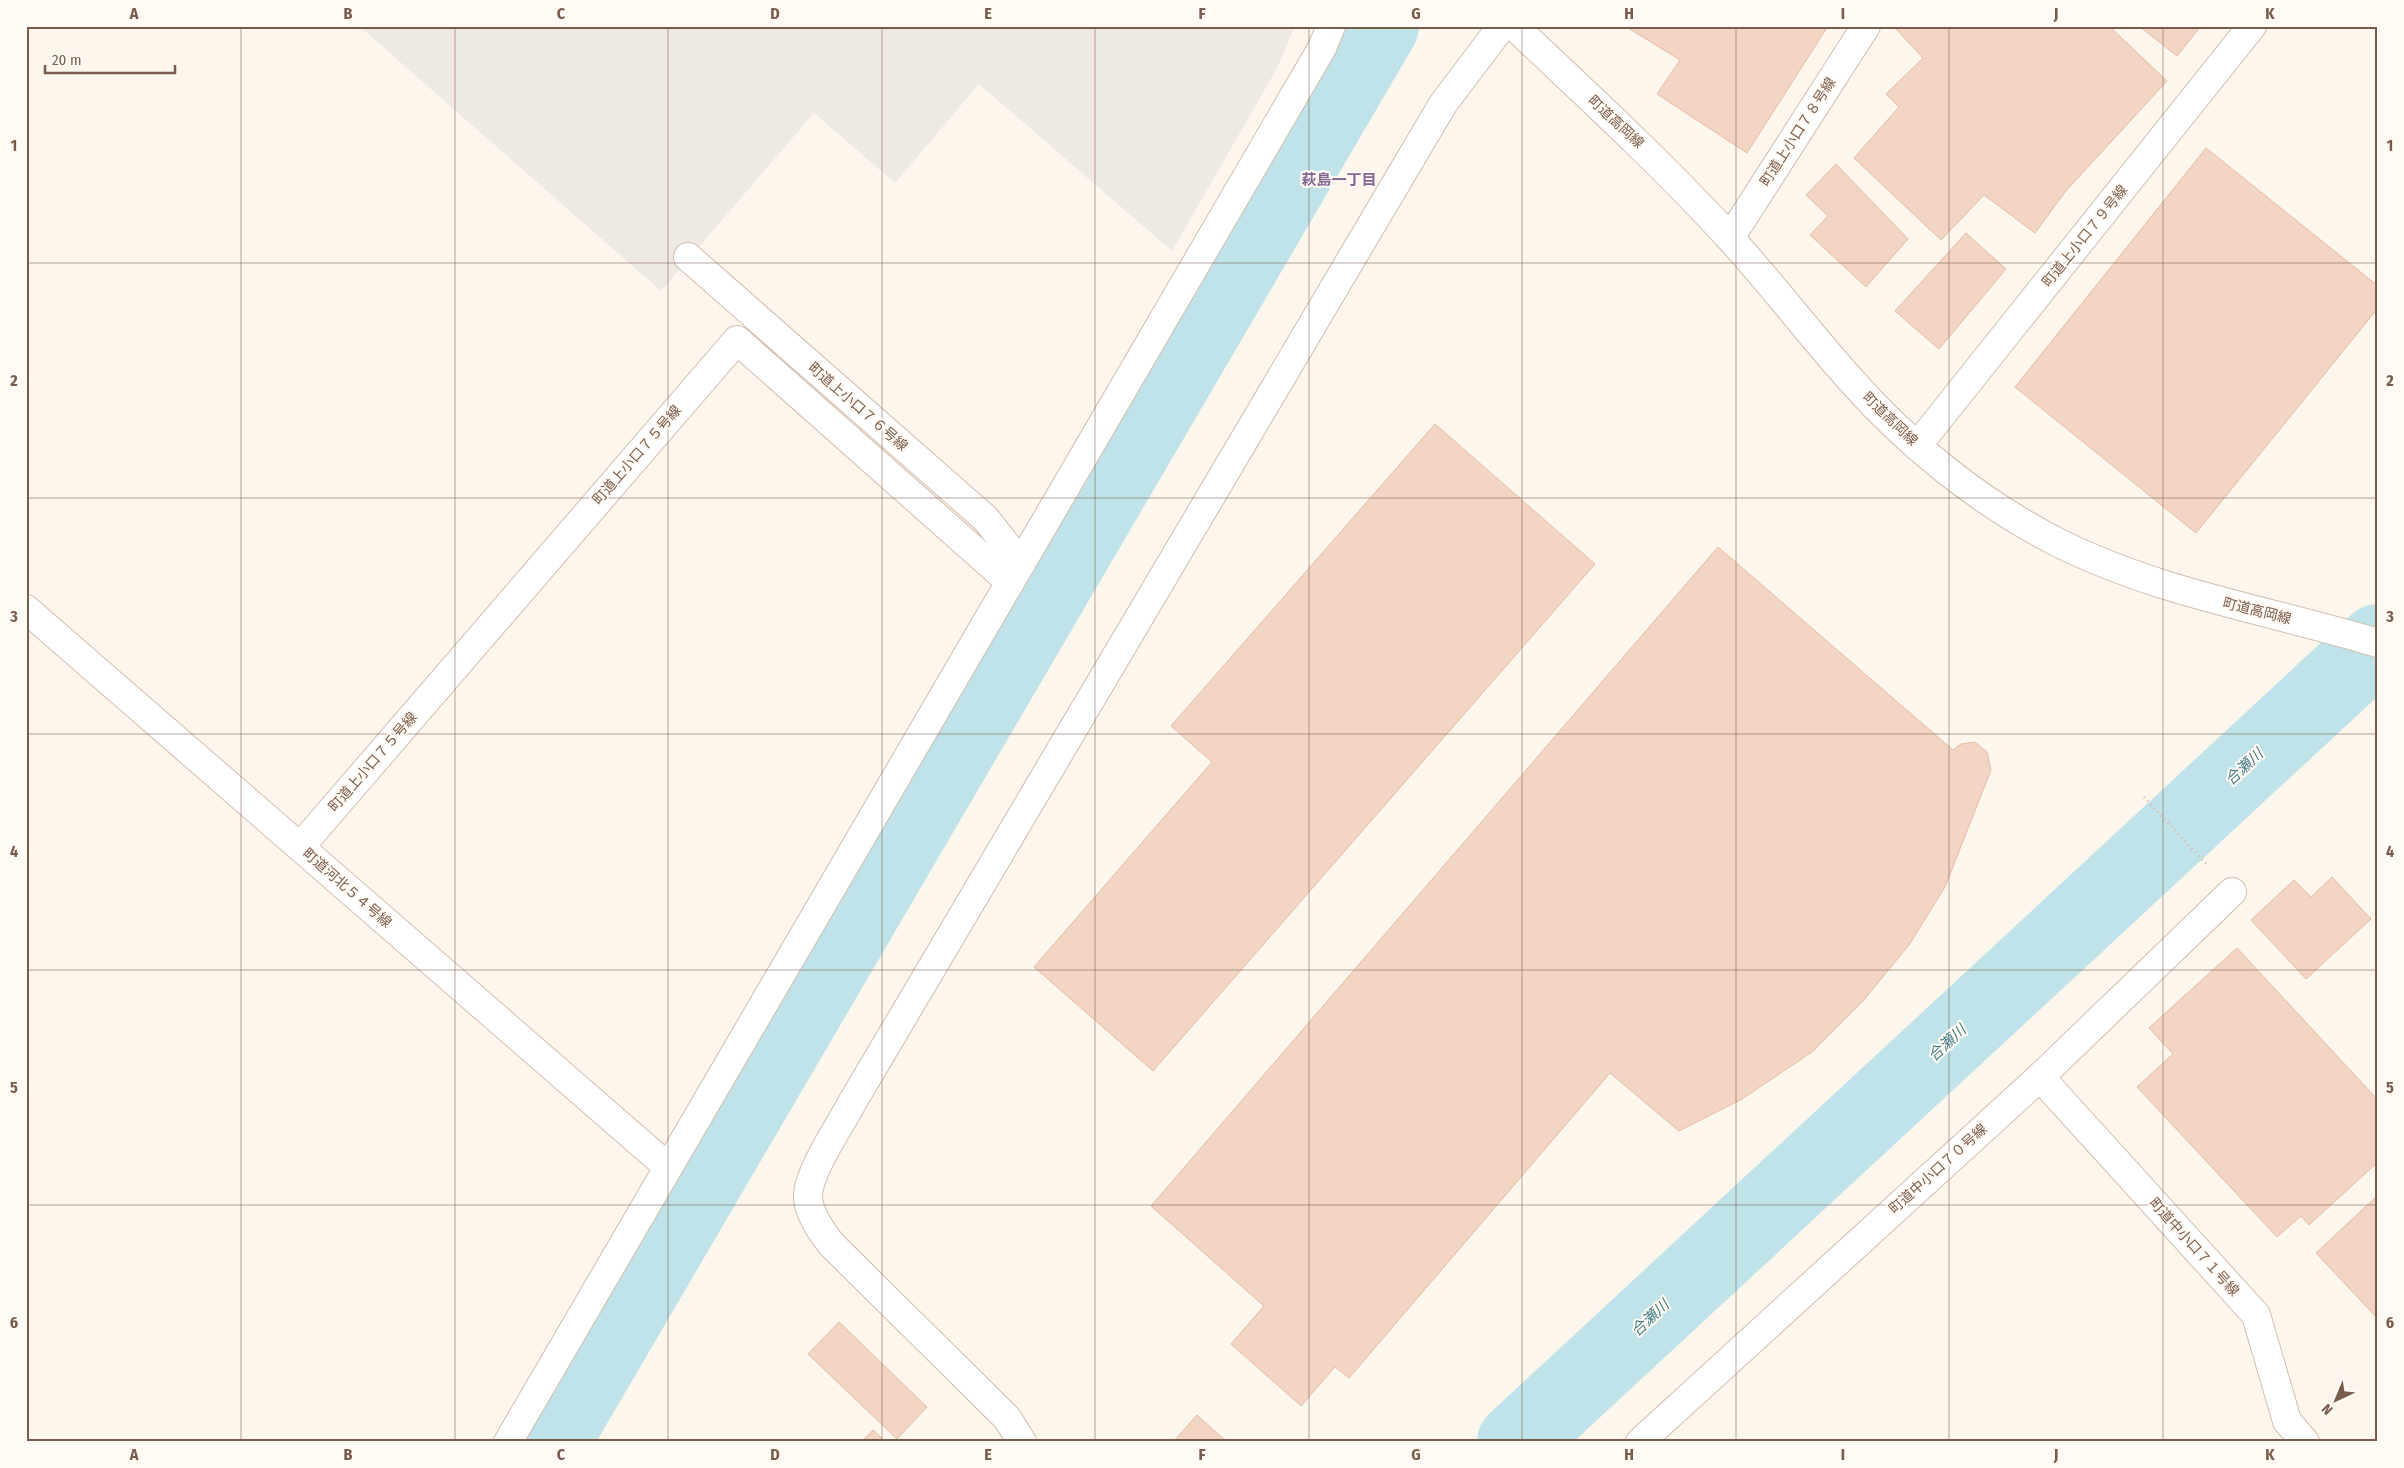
<svg xmlns="http://www.w3.org/2000/svg" width="2404" height="1468" font-family="'Fira Sans Condensed','Noto Sans JP',sans-serif">
  <style>
    .industrial { fill: #efe9e4 }
    .lines { fill: none; stroke-linecap: round; stroke-linejoin: round }
    .river { stroke: #bfe3e8; stroke-width: 78 }
    .building { fill: #f3d5c3; stroke: #e6bba3 }
    .minor-casing { stroke: #d1beb0; stroke-width: 30 }
    .path { stroke: #d9b8a5; stroke-width: 3; stroke-dasharray: 1 4; stroke-linecap: butt }
    .minor { stroke: #fff; stroke-width: 28 }
    .grid { fill: none; stroke: #7a5c4d; stroke-width: 1; stroke-opacity: 0.55 }
    .labels { text-anchor: middle; dominant-baseline: central; stroke-width: 4; stroke-linejoin: round; paint-order: stroke }
    .street-label { font-size: 14px; fill: #7a5c4d; stroke: #fffaf3 }
    .neighbourhood-label { font-size: 15px; font-weight: bold; fill: #846695; stroke: #fffaf3 }
    .water-label { font-size: 15px; font-style: italic; fill: #437c86; stroke: #fffaf3 }
    .neatline { fill: none; stroke: #7a5c4d; stroke-width: 2 }
    .grid-label { font-size: 16px; text-anchor: middle; font-weight: bold; fill: #7a5c4d }
  </style>
  <rect width="100%" height="100%" fill="#fdf6ec"/>
  <path class="industrial" d="M359 26H1295L1276 70 1172 251 979 84 895 183 814 113 661 291Z"/>
  <g class="lines">
    <g class="river">
      <path d="M551 1442 1380 26"/>
      <path d="M1516 1442 2378 643"/>
    </g>
  </g>
  <g class="building">
    <path d="M1625 26H1828L1747 153 1657 94 1680 60Z"/>
    <path d="M1898 26H2109L2167 81 2065 192 2035 233 1984 195 1941 240 1854 158 1899 107 1886 94 1923 58 1896 29Z"/>
    <path d="M2139 26H2201L2177 56Z"/>
    <path d="M2206 148 2378 286V308L2196 533 2015 387Z"/>
    <path d="M1836 164 1908 239 1866 287 1810 235 1828 216 1806 195Z"/>
    <path d="M1966 233 2006 269 1939 349 1895 311Z"/>
    <path d="M1435 424 1595 564 1153 1071 1034 967 1212 762 1171 726Z"/>
    <path d="M1718 547 1953 750 1961 744 1975 742 1987 752 1991 770 1945 887 1909 945 1863 1001 1812 1052 1742 1099 1679 1131 1610 1073 1349 1378 1335 1367 1301 1406 1231 1344 1264 1306 1151 1206Z"/>
    <path d="M2332 877 2371 919 2306 979 2251 920 2294 880 2311 897Z"/>
    <path d="M2237 948 2378 1100V1162L2309 1225 2301 1216 2277 1237 2137 1087 2173 1054 2149 1028Z"/>
    <path d="M2378 1195V1319L2316 1253Z"/>
    <path d="M839 1322 927 1407 897 1439 808 1354Z"/>
    <path d="M1197 1415 1227 1442H1173Z"/>
    <path d="M873 1430 886 1442H861Z"/>
  </g>
  <g class="lines">
    <g class="minor-casing">
      <g id="minor">
        <path d="M1514 26C1587 95 1661 163 1729 237 1771 283 1808 332 1850 379 1907 444 1978 501 2055 541 2157 593 2269 610 2378 643"/>
        <path d="M1730 238 1866 26"/>
        <path d="M688 257 986 519 1021 564"/>
        <path d="M1917 446 2252 26"/>
        <path d="M26 609 668 1167"/>
        <path d="M300 847 737 340 1010 582"/>
        <path d="M2040 1077 2256 1315 2287 1421 2305 1442"/>
        <path d="M508 1442 1322 48 1331 26"/>
        <path d="M1022 1442 1007 1418 832 1245C821 1231 807 1212 808 1194 810 1169 841 1124 853 1101L1443 104 1502 26"/>
        <path d="M1640 1442 2040 1077 2232 892"/>
      </g>
    </g>
    <path class="path" d="M2144 797 2206 864"/>
    <use href="#minor" class="minor"/>
  </g>
  <path class="grid" d="M241 26V1442M455 26V1442M668 26V1442M882 26V1442M1095 26V1442M1309 26V1442M1522 26V1442M1736 26V1442M1949 26V1442M2163 26V1442M26 263H2378M26 498H2378M26 734H2378M26 970H2378M26 1205H2378"/>
  <g class="labels">
    <g class="street-label">
      <text transform="translate(1616 122) rotate(43)">町道高岡線</text>
      <text transform="translate(1798 132) rotate(-57)">町道上小口７８号線</text>
      <text transform="translate(2085 236) rotate(-51)">町道上小口７９号線</text>
      <text transform="translate(858 407) rotate(41)">町道上小口７６号線</text>
      <text transform="translate(1890 419) rotate(44)">町道高岡線</text>
      <text transform="translate(637 455) rotate(-49)">町道上小口７５号線</text>
      <text transform="translate(2257 611) rotate(14)">町道高岡線</text>
      <text transform="translate(373 762) rotate(-49)">町道上小口７５号線</text>
      <text transform="translate(347 888) rotate(41)">町道河北５４号線</text>
      <text transform="translate(1938 1169) rotate(-42)">町道中小口７０号線</text>
      <text transform="translate(2194 1247) rotate(48)">町道中小口７１号線</text>
    </g>
    <g class="neighbourhood-label">
      <text x="1339" y="180">萩島一丁目</text>
    </g>
    <g class="water-label">
      <text transform="translate(2244 767) rotate(-43)">合瀬川</text>
      <text transform="translate(1947 1043) rotate(-43)">合瀬川</text>
      <text transform="translate(1650 1318) rotate(-43)">合瀬川</text>
    </g>
  </g>
  <rect width="2404" height="1468" fill="none" stroke="#fffaf3" stroke-width="55"/>
  <g transform="translate(2336 1400) rotate(224)" stroke="#fffaf3" stroke-width="4" paint-order="stroke">
  <path d="M0-4L9 19L0 12L-9 19Z" fill="#7a5c4d"/>
  <text y="-8" font-size="14" font-weight="bold" text-anchor="middle" fill="#7a5c4d">N</text>
  </g>
  <path d="M45 65v8h130v-8" fill="none" stroke="#7a5c4d" stroke-width="2.5"/>
  <text x="52" y="65" font-size="15" fill="#7a5c4d" stroke="#fffaf3" stroke-width="4" paint-order="stroke">20 m</text>
  <rect x="28" y="28" width="2348" height="1412" class="neatline"/>
  <g class="grid-label">
    <text x="134" y="19">A</text>
    <text x="348" y="19">B</text>
    <text x="561" y="19">C</text>
    <text x="775" y="19">D</text>
    <text x="988" y="19">E</text>
    <text x="1202" y="19">F</text>
    <text x="1416" y="19">G</text>
    <text x="1629" y="19">H</text>
    <text x="1843" y="19">I</text>
    <text x="2056" y="19">J</text>
    <text x="2270" y="19">K</text>
    <text x="14" y="151">1</text>
    <text x="2390" y="151">1</text>
    <text x="14" y="386">2</text>
    <text x="2390" y="386">2</text>
    <text x="14" y="622">3</text>
    <text x="2390" y="622">3</text>
    <text x="14" y="857">4</text>
    <text x="2390" y="857">4</text>
    <text x="14" y="1093">5</text>
    <text x="2390" y="1093">5</text>
    <text x="14" y="1328">6</text>
    <text x="2390" y="1328">6</text>
    <text x="134" y="1460">A</text>
    <text x="348" y="1460">B</text>
    <text x="561" y="1460">C</text>
    <text x="775" y="1460">D</text>
    <text x="988" y="1460">E</text>
    <text x="1202" y="1460">F</text>
    <text x="1416" y="1460">G</text>
    <text x="1629" y="1460">H</text>
    <text x="1843" y="1460">I</text>
    <text x="2056" y="1460">J</text>
    <text x="2270" y="1460">K</text>
  </g>
</svg>
